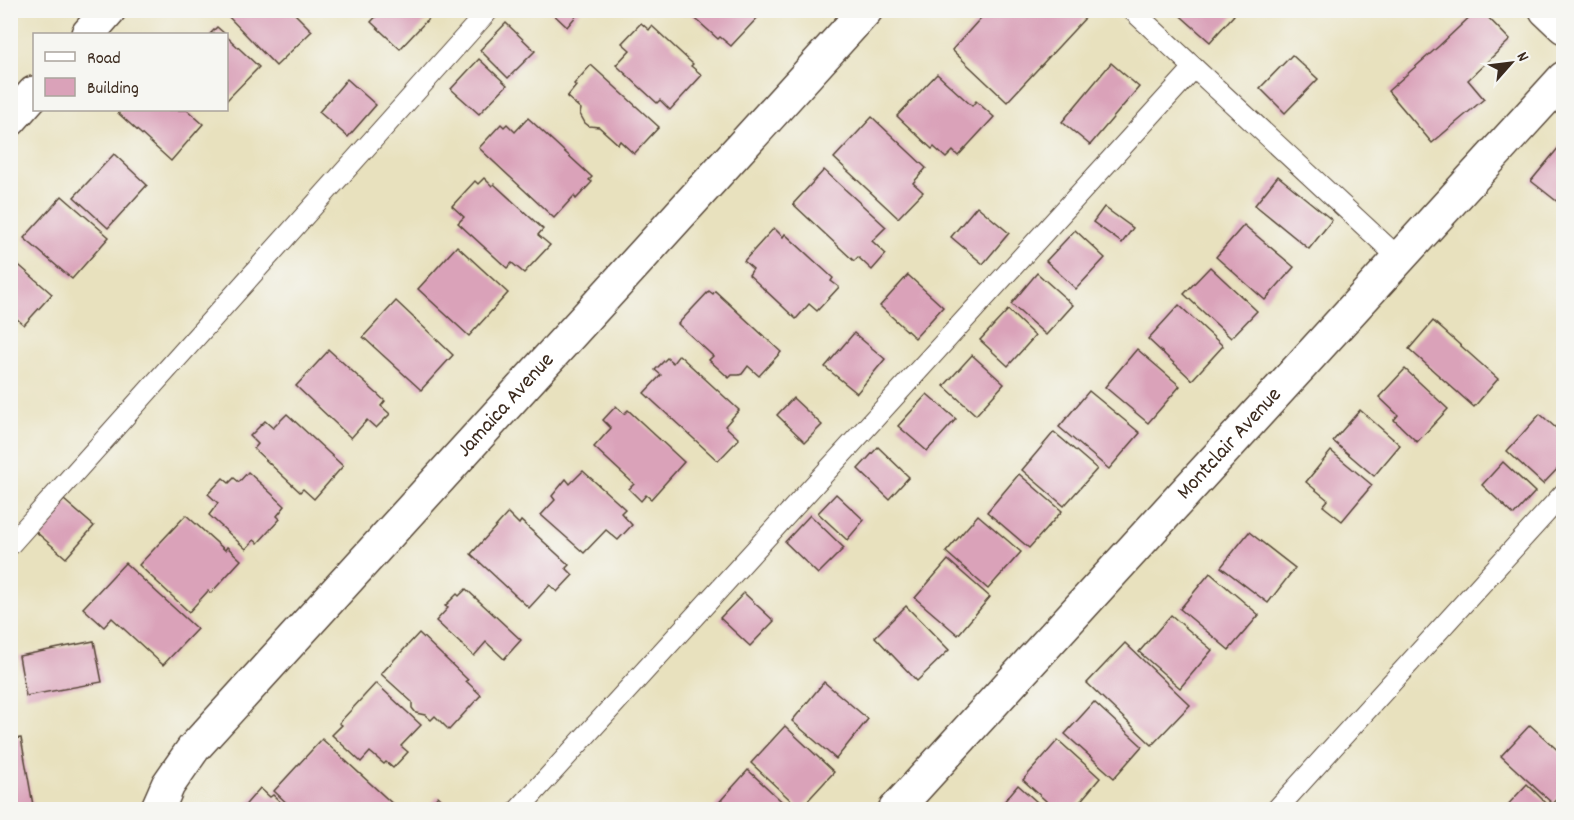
<svg xmlns="http://www.w3.org/2000/svg" width="1574" height="820" font-family="Dekko,sans-serif">
  <style>
    .building { fill: #daa2b9 }
    .lines { fill: none; stroke-linecap: round; stroke-linejoin: round }
    .lane-casing { stroke: #554536; stroke-width: 22 }
    .street-casing { stroke: #554536; stroke-width: 36 }
    .lane { stroke: #fff; stroke-width: 20 }
    .street { stroke: #fff; stroke-width: 33 }
    .labels { text-anchor: middle; dominant-baseline: central; stroke-width: 4.5; stroke-linejoin: round; paint-order: stroke }
    .street-label { font-size: 22px; fill: #3b2a1e; stroke: #f6f6f2 }
  </style>
  <rect width="100%" height="100%" fill="#f6f6f2"/>
  <filter id="ink" filterUnits="userSpaceOnUse"><feTurbulence type="fractalNoise" baseFrequency=".0167" numOctaves="2"/><feDisplacementMap in="SourceGraphic" scale="12" xChannelSelector="R" yChannelSelector="G"/><feConvolveMatrix kernelMatrix="1 2 1 2 8 2 1 2 1" color-interpolation-filters="sRGB"/></filter>
  <filter id="wash" filterUnits="userSpaceOnUse"><feTurbulence type="fractalNoise" baseFrequency=".008" numOctaves="4" result="noise"/><feDisplacementMap in="SourceGraphic" scale="24" xChannelSelector="R" yChannelSelector="G"/><feGaussianBlur stdDeviation="1.35" result="paint"/><feColorMatrix in="noise" values="0 0 0 0 0 0 0 0 0 0 0 0 0 0 0 0 0 1.4 0 .05"/><feComposite in="paint" operator="in"/></filter>
  <g filter="url(#wash)">
    <rect width="100%" height="100%" fill="#e8e1be"/>
    <g id="blocks">
      <g class="building">
        <path d="M227 10H291L312 31 276 66 225 13Z"/>
        <path d="M382 10H424L430 17 400 49 371 22Z"/>
        <path d="M549 10H581L567 27Z"/>
        <path d="M678 10H756L760 15 731 46 720 37 718 39 688 12 684 16Z"/>
        <path d="M988 10H1082L1087 16 1007 102 952 50Z"/>
        <path d="M1174 10H1229L1234 15 1210 42Z"/>
        <path d="M1477 10H1481L1510 40 1468 80 1484 99 1432 143 1388 91 1439 46Z"/>
        <path d="M506 23 535 51 508 78 480 50Z"/>
        <path d="M641 23 649 30 652 26 693 64 691 66 702 75 670 110 660 100 657 103 616 65 630 50 622 43Z"/>
        <path d="M217 27 225 34H210Z"/>
        <path d="M226 36 259 67 226 101Z"/>
        <path d="M1292 55 1318 79 1285 113 1260 88Z"/>
        <path d="M479 59 507 85 479 114 451 89Z"/>
        <path d="M1111 63 1139 87 1090 145 1062 122Z"/>
        <path d="M591 65 659 127 634 154 620 141 618 144 599 127 589 126 585 123 580 114 581 109 567 97 576 86 574 84Z"/>
        <path d="M937 74 972 106 976 101 994 117 958 156 953 151 946 158 934 147 932 149 897 116Z"/>
        <path d="M347 79 376 105 348 137 319 112Z"/>
        <path d="M121 110H187L203 124 171 161 118 113Z"/>
        <path d="M872 117 926 168 913 183 923 192 898 218 834 158Z"/>
        <path d="M528 118 592 177 589 180 592 182 576 199 574 196 554 218 479 148 501 124 504 127 507 124 515 132Z"/>
        <path d="M1564 141V207L1531 181Z"/>
        <path d="M114 154 147 185 108 228 74 197Z"/>
        <path d="M824 170 886 227 872 241 886 254 872 270 858 257 854 261 793 204Z"/>
        <path d="M1278 176 1332 220 1309 249 1255 205Z"/>
        <path d="M484 178 492 186 494 184 543 229 538 235 550 245 524 273 512 263 507 268 458 223 464 217 452 206 475 181 478 184Z"/>
        <path d="M62 196 109 237 72 279 24 238Z"/>
        <path d="M977 206 1009 233 983 264 951 237Z"/>
        <path d="M1104 207 1133 228 1122 243 1093 222Z"/>
        <path d="M1244 225 1294 267 1265 300 1216 257Z"/>
        <path d="M774 228 783 237 785 234 833 278 831 281 839 287 817 311 809 304 796 319 749 275 753 269 744 261Z"/>
        <path d="M1075 230 1105 258 1076 289 1046 261Z"/>
        <path d="M457 246 508 293 469 336 418 289Z"/>
        <path d="M13 260 52 294 24 325 17 319 10 326V263Z"/>
        <path d="M1210 267 1257 311 1231 338 1184 294Z"/>
        <path d="M1037 273 1073 305 1046 335 1011 304Z"/>
        <path d="M908 275 943 307 915 338 880 306Z"/>
        <path d="M709 291 713 294 715 291 781 352 759 376 748 366 742 374 739 375H732L729 378 709 360 713 356 678 324Z"/>
        <path d="M396 301 453 355 421 390 363 337Z"/>
        <path d="M1179 305 1223 346 1192 380 1148 339Z"/>
        <path d="M1008 310 1035 336 1008 366 980 340Z"/>
        <path d="M1433 321 1498 379 1474 407 1409 349Z"/>
        <path d="M854 333 885 359 857 393 825 367Z"/>
        <path d="M1137 349 1180 386 1148 423 1105 387Z"/>
        <path d="M329 350 385 401 381 406 390 414 376 428 367 420 351 438 296 386Z"/>
        <path d="M679 355 739 410 725 426 739 439 718 461 644 393 661 375 655 370 667 358 673 363Z"/>
        <path d="M972 355 1004 384 976 415 944 386Z"/>
        <path d="M1405 369 1448 409 1417 442 1394 420 1398 415 1379 397Z"/>
        <path d="M1089 391 1140 433 1109 469 1059 427Z"/>
        <path d="M927 394 956 419 927 451 898 426Z"/>
        <path d="M793 398 822 425 805 442 777 415Z"/>
        <path d="M616 406 624 414 628 410 684 462 651 499 646 495 641 501 629 489 634 484 594 447 611 428 603 420Z"/>
        <path d="M1360 410 1400 445 1374 476 1333 441Z"/>
        <path d="M287 414 343 466 314 499 303 489 300 492 254 449 258 444 250 436 265 421 273 428Z"/>
        <path d="M1540 414 1564 435V462L1543 484 1507 451Z"/>
        <path d="M1054 432 1097 469 1064 506 1022 470Z"/>
        <path d="M878 447 909 477 889 499 858 469Z"/>
        <path d="M1331 451 1372 485 1342 521 1323 506 1328 500 1306 482Z"/>
        <path d="M1503 462 1535 492 1514 515 1482 485Z"/>
        <path d="M583 471 625 509 621 513 632 525 618 540 606 530 584 553 541 515 555 500 552 496 566 479 570 484Z"/>
        <path d="M248 472 285 506 277 516 280 519 258 543 254 540 246 549 209 515 218 503 208 494 223 478 229 483 234 478 239 482Z"/>
        <path d="M1019 474 1062 511 1029 548 987 512Z"/>
        <path d="M836 494 864 520 847 540 818 513Z"/>
        <path d="M64 500 94 526 66 558 35 531Z"/>
        <path d="M508 513 519 524 521 521 569 565 566 568 573 575 557 592 550 585 529 608 471 554Z"/>
        <path d="M186 515 225 550 227 547 241 560 211 593 208 591 189 612 139 565Z"/>
        <path d="M810 515 844 548 818 574 785 542Z"/>
        <path d="M978 515 1021 552 988 589 946 552Z"/>
        <path d="M1249 532 1295 568 1268 603 1221 567Z"/>
        <path d="M948 560 990 597 958 635 915 598Z"/>
        <path d="M125 563 197 629 163 665 112 618 104 627 83 608Z"/>
        <path d="M1210 573 1259 615 1229 650 1180 609Z"/>
        <path d="M466 589 521 640 504 659 486 642 474 656 436 621 448 608 445 606 457 594 459 596Z"/>
        <path d="M744 593 774 621 750 646 720 618Z"/>
        <path d="M906 606 949 650 917 681 875 637Z"/>
        <path d="M1171 615 1212 650 1180 688 1139 652Z"/>
        <path d="M419 633 468 680 466 681 481 695 449 730 435 716 431 720 425 715 416 713 412 708V702L381 674Z"/>
        <path d="M94 641 102 682 26 696 19 656Z"/>
        <path d="M1125 643 1190 705 1152 745 1087 683Z"/>
        <path d="M824 682 868 719 836 759 792 721Z"/>
        <path d="M376 683 421 725 401 746 408 752 393 768 386 762 384 764 370 752 361 762 332 735 342 725 339 723Z"/>
        <path d="M1094 702 1142 746 1114 778 1065 734Z"/>
        <path d="M1530 725 1564 756V792L1553 804 1501 756Z"/>
        <path d="M785 726 834 772 800 809 751 763Z"/>
        <path d="M21 738 33 805 10 809V739Z"/>
        <path d="M322 739 397 808 396 810H294L274 791Z"/>
        <path d="M1058 740 1100 778 1073 810H1056L1023 780Z"/>
        <path d="M748 770 791 810H716L714 808Z"/>
        <path d="M1527 784 1553 810H1503Z"/>
        <path d="M1018 785 1046 810H997Z"/>
        <path d="M260 788 270 797 273 795 289 810H241Z"/>
        <path d="M438 796 452 810H426Z"/>
      </g>
    </g>
  </g>
  <g filter="url(#ink)">
    <use href="#blocks" fill-opacity="0" stroke="#554536" stroke-width="1.5"/>
    <g class="lines">
      <g class="lane-casing">
        <g id="lane">
          <path d="M1132 10 1399 258"/>
          <path d="M10 545 489 10"/>
          <path d="M518 810 1194 68"/>
          <path d="M1276 810 1564 493"/>
        </g>
      </g>
      <g class="street-casing">
        <g id="street">
          <path d="M1546 10 1564 27"/>
          <path d="M88 34 109 10"/>
          <path d="M10 120 34 93"/>
          <path id="s1" d="M157 810 168 785 193 749 866 10"/>
          <path id="s2" d="M895 810 1564 78"/>
        </g>
      </g>
      <use href="#lane" class="lane"/>
      <use href="#street" class="street"/>
    </g>
  </g>
  <g class="labels">
    <g class="street-label">
      <text stroke="none"><textPath href="#s1" startOffset="536">Jamaica Avenue</textPath></text>
      <text stroke="none"><textPath href="#s2" startOffset="496">Montclair Avenue</textPath></text>
    </g>
  </g>
  <rect width="1574" height="820" fill="none" stroke="#f6f6f2" stroke-width="36"/>
  <rect x="33" y="33" width="195" height="78" fill="#f6f6f2" stroke="#aba49d" stroke-width="1.5"/>
  <rect x="45" y="52" width="30" height="9" fill="#ffffff" stroke="#aba49d" stroke-width="1.5"/>
  <text x="87" y="63" font-size="18" fill="#3b2a1e">Road</text>
  <rect x="45" y="78" width="30" height="18" fill="#daa2b9" stroke="#aba49d" stroke-width="1.5"/>
  <text x="87" y="93" font-size="18" fill="#3b2a1e">Building</text>
  <g transform="translate(1511 63) rotate(62)" stroke="#f6f6f2" stroke-width="4.5" paint-order="stroke">
  <path d="M0-4.5L10 22L0 15L-10 22Z" fill="#3b2a1e"/>
  <text y="-9" font-size="16" font-weight="bold" text-anchor="middle" fill="#3b2a1e">N</text>
  </g>
</svg>
